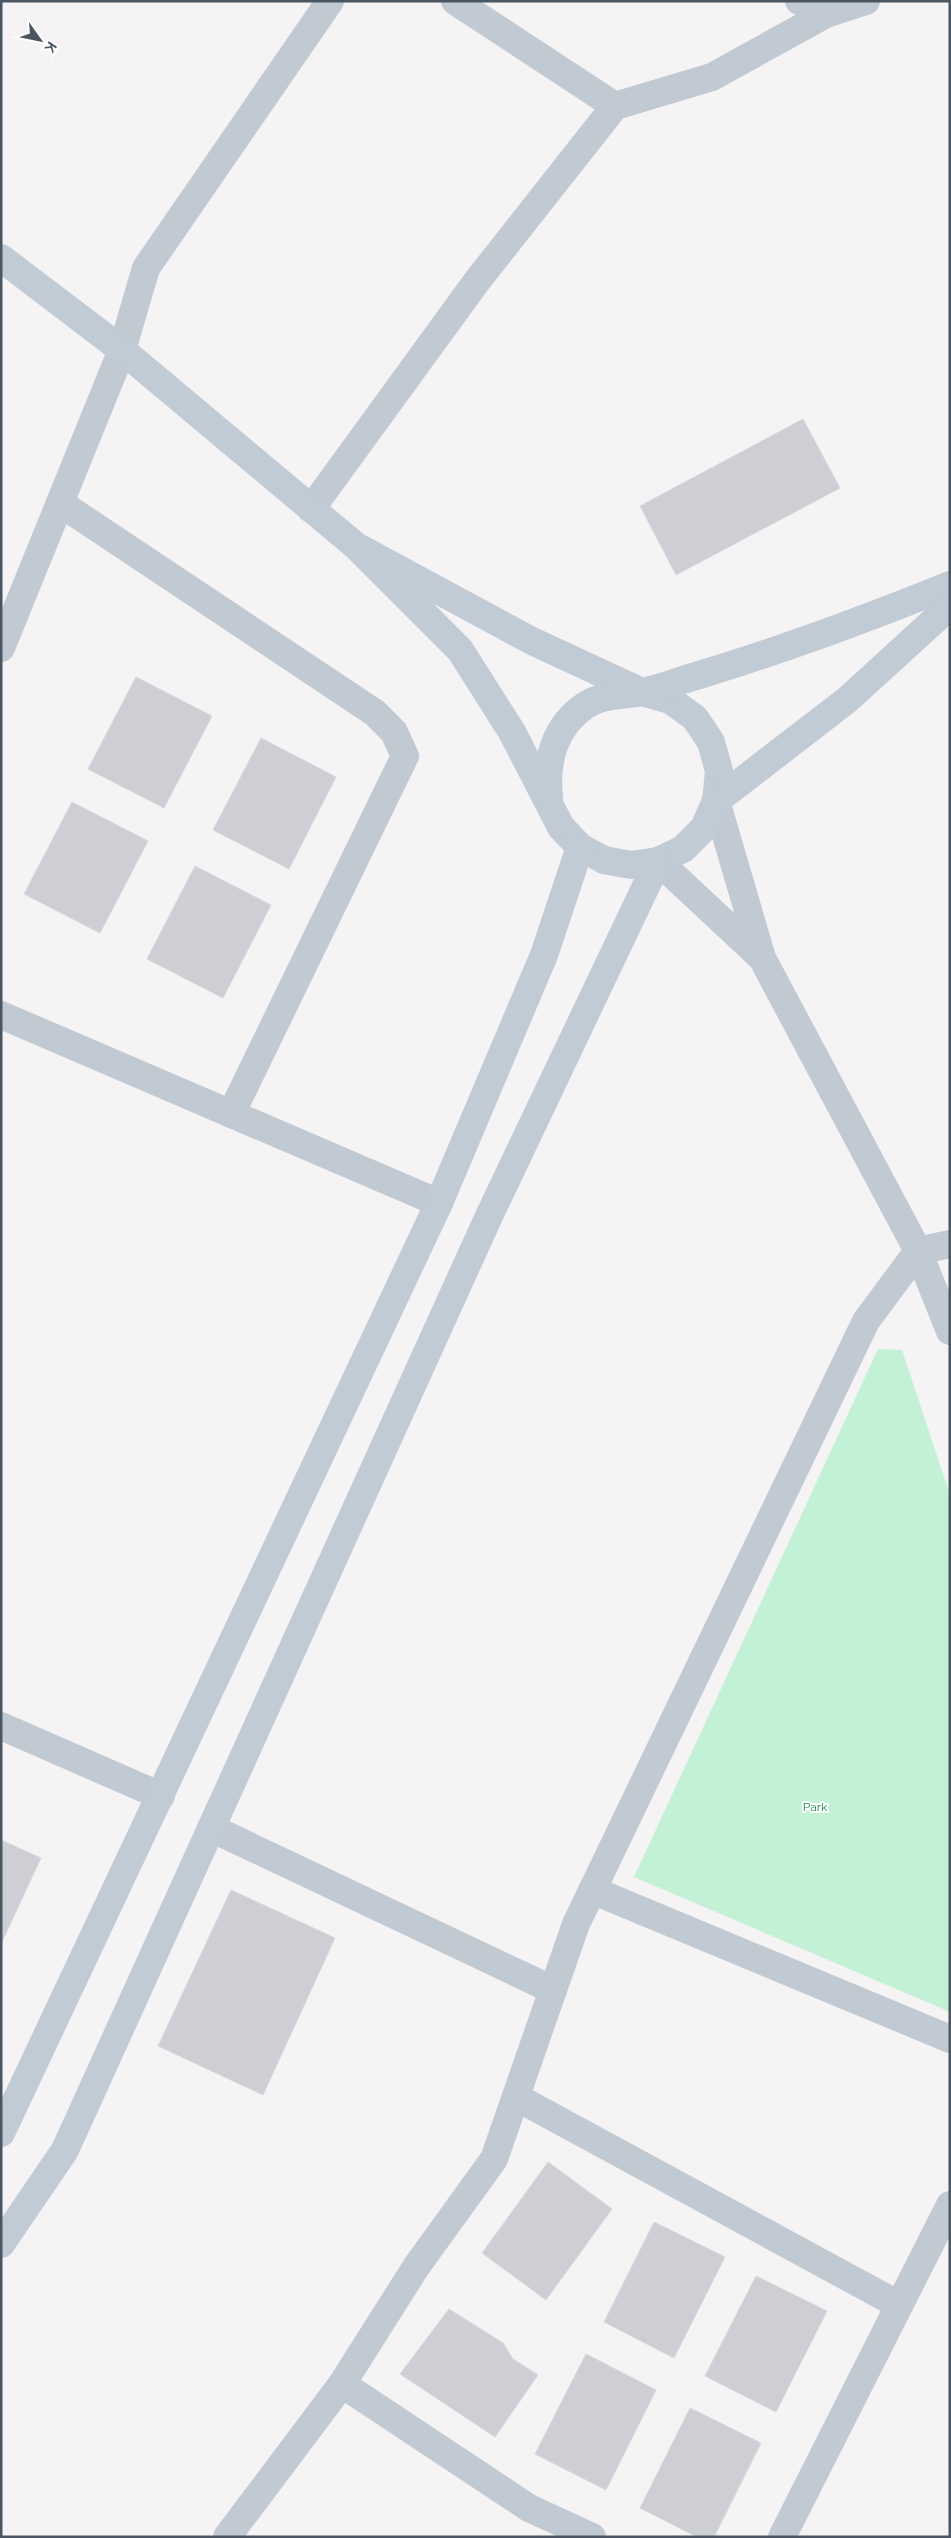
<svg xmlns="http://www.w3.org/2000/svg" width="951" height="2538" font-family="Raleway,sans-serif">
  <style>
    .green { fill: #c3f1d5 }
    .building { fill: #cdcfd5; stroke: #d7d9de }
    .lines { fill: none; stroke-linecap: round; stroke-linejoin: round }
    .street { stroke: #c1cad2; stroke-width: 28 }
    .secondary { stroke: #c1cbd6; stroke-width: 28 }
    .labels { text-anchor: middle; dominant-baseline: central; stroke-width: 4; stroke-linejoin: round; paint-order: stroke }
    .park-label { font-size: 12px; fill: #17864f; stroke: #fff }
  </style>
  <rect width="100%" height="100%" fill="#f5f3f3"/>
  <path class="green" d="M878 1349 902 1350 950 1495V2012L634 1877Z"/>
  <g class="building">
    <path d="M803 419 840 488 676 575 640 506Z"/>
    <path d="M136 677 212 716 164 808 88 769Z"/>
    <path d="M261 738 336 777 289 869 213 830Z"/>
    <path d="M72 802 148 841 100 933 24 894Z"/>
    <path d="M195 866 271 905 223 998 147 959Z"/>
    <path d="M1 1840 41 1858 1 1944Z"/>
    <path d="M231 1890 335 1938 263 2095 158 2046Z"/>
    <path d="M548 2162 612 2209 546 2300 482 2253Z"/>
    <path d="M654 2222 725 2257 674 2358 604 2322Z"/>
    <path d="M756 2276 827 2311 776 2412 705 2376Z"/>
    <path d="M449 2309 503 2343 513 2359 538 2375 495 2437 400 2374Z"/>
    <path d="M586 2354 656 2390 606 2490 535 2454Z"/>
    <path d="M690 2408 761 2443 714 2537H697L640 2508Z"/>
  </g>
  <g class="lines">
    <g class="street">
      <path d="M455 1 615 106 712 77 826 14"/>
      <path d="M799 1 826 14 866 1"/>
      <path d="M60 503 375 713 394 732 405 756 231 1114"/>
      <path d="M311 509 477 281 615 106"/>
      <path d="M1 648 122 350 146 268 330 1"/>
      <path d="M658 861 762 958 716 801"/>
      <path d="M762 958 918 1251 950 1331"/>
      <path d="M1 1015 439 1203"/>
      <path d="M1 1726 161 1796"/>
      <path d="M211 1828 553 1990"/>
      <path d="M592 1890 950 2039"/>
      <path d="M516 2097 899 2305"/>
      <path d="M342 2384 529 2508 592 2537"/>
      <path d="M227 2537 342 2384 416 2267 494 2159 576 1924 866 1321 918 1251 950 1244"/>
      <path d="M782 2537 950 2205"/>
    </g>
    <g class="secondary">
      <path d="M1 258 122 350 356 546 460 650 512 732 561 827 580 847 604 860 631 865 658 861 683 849 704 828 716 801 719 771 711 742 695 718 670 700 642 692 532 641 356 546"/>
      <path d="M549 798C545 762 554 726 586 705 604 694 622 696 641 692 659 689 678 681 696 676 782 650 866 619 950 585"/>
      <path d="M716 801 847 700 950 606"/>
      <path d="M1 2133 439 1203 544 955 580 847"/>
      <path d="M1 2244 65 2150 489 1216 658 861"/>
    </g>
  </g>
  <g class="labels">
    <g class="park-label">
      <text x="815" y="1807">Park</text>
    </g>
  </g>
  <rect width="951" height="2538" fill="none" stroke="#4a5661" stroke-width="5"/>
  <g transform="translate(40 40) rotate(123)" stroke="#ffffff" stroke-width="4" paint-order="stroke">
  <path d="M0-4L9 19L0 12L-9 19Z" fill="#4a5661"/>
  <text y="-8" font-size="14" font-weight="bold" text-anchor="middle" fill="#4a5661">K</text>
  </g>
</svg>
